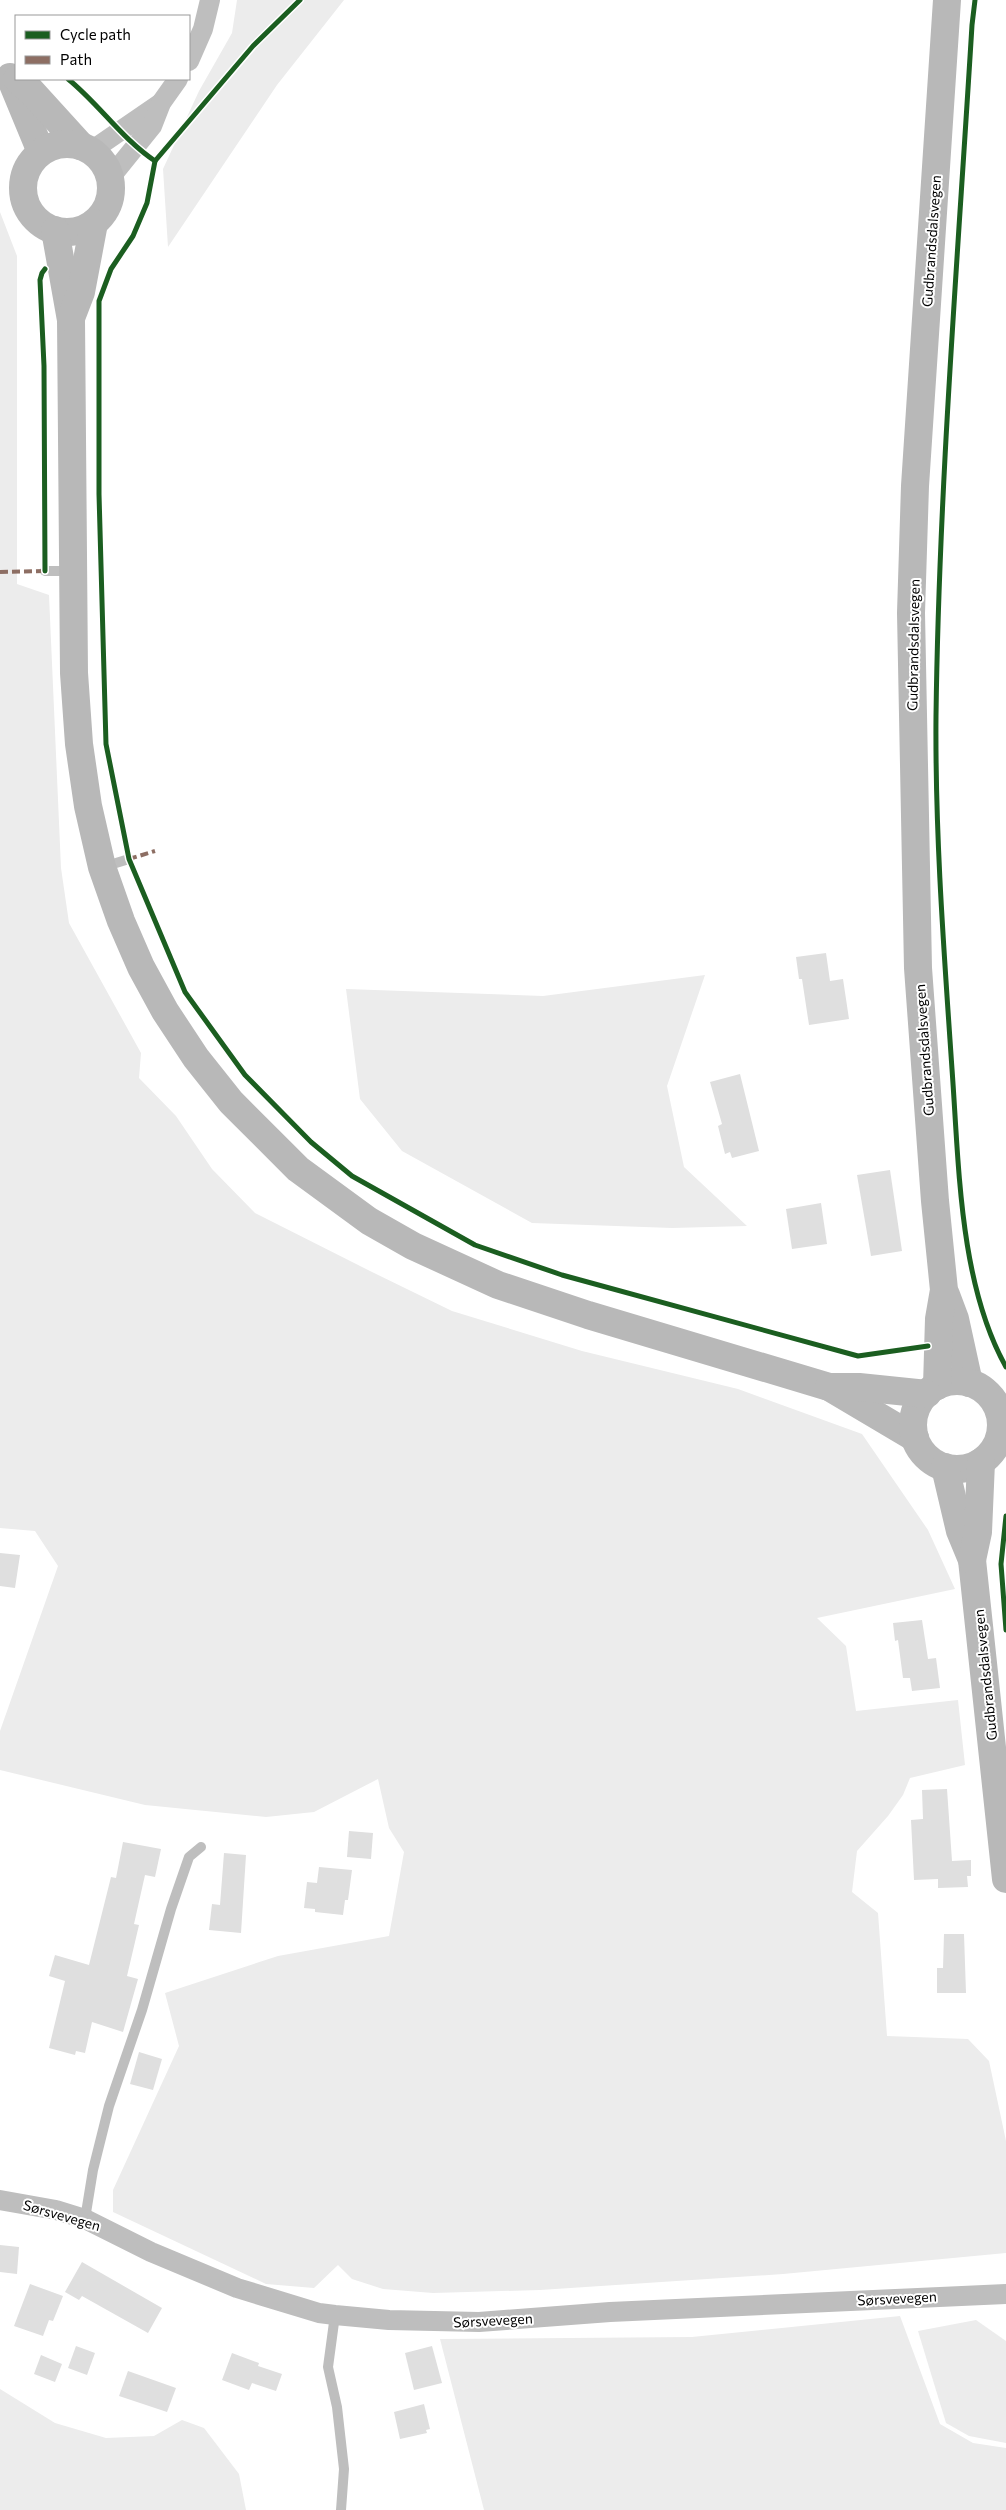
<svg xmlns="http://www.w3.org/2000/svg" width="1006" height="2510" font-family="Commissioner,sans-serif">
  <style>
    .green { fill: #ececec }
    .building { fill: #dfdfdf }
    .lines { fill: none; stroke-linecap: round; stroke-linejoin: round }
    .lane { stroke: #bebebe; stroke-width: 10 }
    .street { stroke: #bebebe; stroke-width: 20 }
    .secondary { stroke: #b8b8b8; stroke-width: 28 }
    .quiet { stroke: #8d6e63; stroke-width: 4; stroke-dasharray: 8 4; stroke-linecap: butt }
    .cycleway-casing { stroke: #fff; stroke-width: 8 }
    .cycleway { stroke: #1b5e20; stroke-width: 5 }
    .labels { text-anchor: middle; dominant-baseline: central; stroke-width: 4; stroke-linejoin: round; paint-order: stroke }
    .street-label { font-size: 14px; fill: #000; stroke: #fff }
  </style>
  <rect width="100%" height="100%" fill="#fff"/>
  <g class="green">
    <path d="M237 0H344L277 85 168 247 163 169 199 91 232 33Z"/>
    <path d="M0 212 17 256V584L49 595 61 868 69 923 141 1053 139 1078 176 1116 212 1169 255 1213 370 1271 452 1311 582 1351 738 1389 862 1434 928 1530 955 1589 817 1618 846 1646 856 1711 958 1700 965 1765 910 1778 903 1795 888 1816 857 1851 852 1892 878 1913 887 2036 968 2039 989 2061 1006 2141V2253L783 2274 540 2290 433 2293 383 2289 352 2279 338 2265 314 2288 266 2284 113 2212V2190L179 2046 165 1993 278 1956 389 1936 404 1852 389 1828 378 1779 314 1812 266 1817 145 1805 0 1770V1731L58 1566 35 1531 0 1528Z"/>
    <path d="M705 975 667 1086 684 1167 747 1226 672 1228 532 1223 402 1151 360 1099 346 989 543 996Z"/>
    <path d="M900 2316 940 2424 973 2443 1006 2448V2510H484L440 2339 692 2337Z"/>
    <path d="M976 2320 1006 2341V2443L969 2436 946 2423 918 2331Z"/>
    <path d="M0 2389 55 2423 106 2438 154 2436 182 2420 204 2428 239 2474 246 2510H0Z"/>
  </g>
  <g class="building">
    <path d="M826 953 830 981 843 979 849 1019 809 1025 802 979H799L796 957Z"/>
    <path d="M740 1074 759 1151 732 1158 730 1152 725 1154 718 1126 722 1124 710 1082Z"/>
    <path d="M890 1170 902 1251 871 1256 857 1175Z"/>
    <path d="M821 1203 827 1244 792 1249 786 1209Z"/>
    <path d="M0 1553 20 1555 15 1588 0 1586Z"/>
    <path d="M922 1620 928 1659 936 1658 940 1688 912 1691 910 1678H903L898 1640 895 1641 893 1623Z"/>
    <path d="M947 1789 952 1861 971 1860V1876H967L968 1887 938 1888V1879L914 1880 911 1820 923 1819 922 1790Z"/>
    <path d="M349 1831 373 1833 371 1859 347 1857Z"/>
    <path d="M123 1842 161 1849 155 1877 145 1875 134 1924 139 1925 127 1976 138 1979 123 2032 92 2022 85 2053 76 2051 75 2055 49 2048 65 1981 49 1976 55 1955 89 1965 111 1877 116 1878Z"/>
    <path d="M224 1853 246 1855 241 1933 209 1930 212 1904 220 1905Z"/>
    <path d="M319 1867 352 1870 348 1900H345L343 1915 315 1912V1909L304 1908 307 1882 317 1883Z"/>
    <path d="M944 1934H964L966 1993H937V1968H943Z"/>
    <path d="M139 2052 162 2059 153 2090 130 2084Z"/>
    <path d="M0 2245 19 2247 17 2274 0 2272Z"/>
    <path d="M82 2262 162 2308 148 2333 82 2296 79 2300 65 2292Z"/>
    <path d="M30 2284 63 2296 53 2321 49 2320 43 2336 14 2326Z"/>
    <path d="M76 2346 95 2353 87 2375 68 2368Z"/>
    <path d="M432 2346 442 2383 414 2390 405 2353Z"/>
    <path d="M232 2353 259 2363 258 2366 282 2374 276 2391 252 2383 249 2390 222 2380Z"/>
    <path d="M41 2355 62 2364 55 2382 34 2374Z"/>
    <path d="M128 2371 176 2388 167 2412 119 2396Z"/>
    <path d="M424 2404 430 2429 426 2430 427 2433 400 2439 394 2412Z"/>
  </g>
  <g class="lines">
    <g class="lane">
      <path d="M45 571H72"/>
      <path d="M103 867 129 859"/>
      <path d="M85 2219 93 2170 109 2106 142 2010 171 1909 189 1857 201 1847"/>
      <path d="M335 2315 328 2367 337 2407 344 2469 341 2510"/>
    </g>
    <g class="street">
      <path d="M189 61 203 29 210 0"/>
      <path d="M91 151 161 103"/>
      <path d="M110 178 152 126 161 103 178 79"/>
      <path d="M0 2200 56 2210 85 2219 151 2252 237 2288 319 2313 335 2315 389 2320 479 2322 610 2312 1006 2294"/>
    </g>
    <g class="secondary">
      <path d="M10 77 41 152"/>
      <path d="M17 79 31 91 81 146"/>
      <circle cx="67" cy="188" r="44"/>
      <path d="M55 230 71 320 74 673 79 744 88 806 102 867 121 921 141 967 165 1011 196 1058 231 1102 298 1169 369 1221 413 1246 498 1285 588 1315 829 1387 915 1438"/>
      <path d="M71 318 81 292 94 223"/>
      <path d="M946 1295 955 1319 969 1383"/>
      <circle cx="957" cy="1425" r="44"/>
      <path d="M937 1386 939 1319 944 1290 935 1201 918 968 911 613 915 486 947 0"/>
      <path d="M829 1387H859L927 1394"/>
      <path d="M945 1467 960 1531 972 1560 1006 1879"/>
      <path d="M972 1560 978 1532 981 1462"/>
    </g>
    <g class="quiet">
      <path d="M0 572 45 571"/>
      <path d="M129 859 155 851"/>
    </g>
    <g class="cycleway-casing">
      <g id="cycleway">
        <path d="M300 0 253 46 155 161 147 203 133 236 111 269 99 301V494L106 744 129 859 185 992 245 1075 311 1142 352 1176 475 1245 562 1275 858 1356 928 1346"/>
        <path d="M975 0 972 25C958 256 939 486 936 716 935 834 944 952 952 1069 959 1164 959 1283 1006 1367"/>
        <path d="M68 79C99 104 122 139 155 161"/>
        <path d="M45 269 42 273 40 280 44 366 45 571"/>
        <path d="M1006 1516 1001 1564 1006 1630"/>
      </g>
    </g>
    <use href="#cycleway" class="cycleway"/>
  </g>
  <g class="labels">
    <g class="street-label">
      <text transform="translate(931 241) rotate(-86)">Gudbrandsdalsvegen</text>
      <text transform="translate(913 645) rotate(-89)">Gudbrandsdalsvegen</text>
      <text transform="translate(924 1050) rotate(-94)">Gudbrandsdalsvegen</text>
      <text transform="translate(985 1675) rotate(-96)">Gudbrandsdalsvegen</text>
      <text transform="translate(62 2215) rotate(16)">Sørsvevegen</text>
      <text transform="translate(897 2298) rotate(-3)">Sørsvevegen</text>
      <text transform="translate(493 2320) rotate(-3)">Sørsvevegen</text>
    </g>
  </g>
  <rect x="15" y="15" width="175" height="65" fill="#ffffff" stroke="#999999"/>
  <rect x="25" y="31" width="25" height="8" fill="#1b5e20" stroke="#999999"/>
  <text x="60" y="40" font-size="15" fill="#000000">Cycle path</text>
  <rect x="25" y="56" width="25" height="8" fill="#8d6e63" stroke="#999999"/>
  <text x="60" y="65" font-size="15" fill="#000000">Path</text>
</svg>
